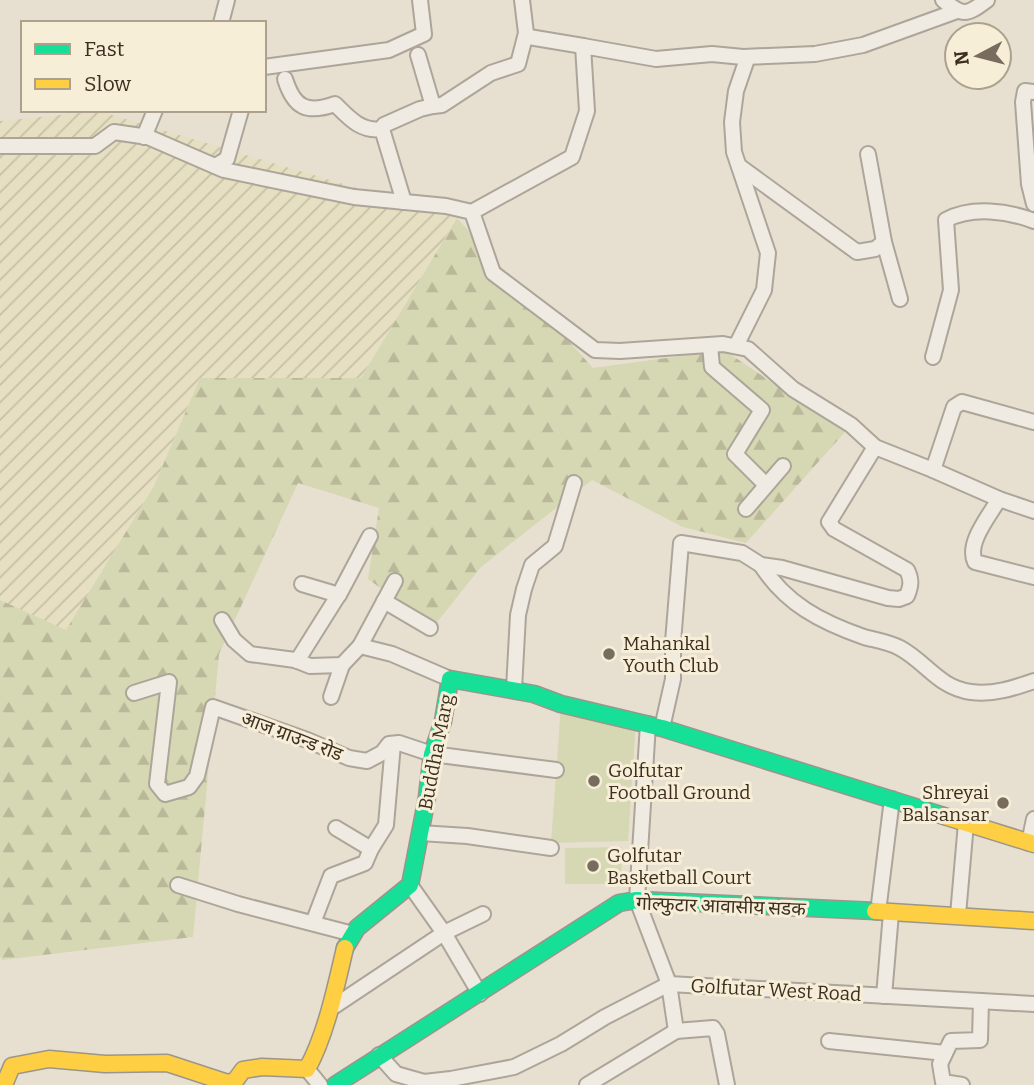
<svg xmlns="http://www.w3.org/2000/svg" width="1034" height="1085" font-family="Bitter,'Noto Sans Devanagari',serif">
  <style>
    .farmland { fill: url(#farmland-furrows) }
    .forest { fill: url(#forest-firs) }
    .pitch { fill: #d6d7b3 }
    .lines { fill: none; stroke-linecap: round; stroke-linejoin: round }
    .street-casing { stroke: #ada599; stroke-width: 18 }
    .fast-casing { stroke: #9c958a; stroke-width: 19 }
    .slow-casing { stroke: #9c958a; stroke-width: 19 }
    .street { stroke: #efebe3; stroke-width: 14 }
    .fast { stroke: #16e098; stroke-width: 16 }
    .slow { stroke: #ffcf43; stroke-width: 16 }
    .poi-dot { fill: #786c5e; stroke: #f7eed8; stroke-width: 2.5 }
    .labels { text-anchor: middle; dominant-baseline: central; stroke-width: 6; stroke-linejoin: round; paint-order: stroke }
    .poi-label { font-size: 19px; fill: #3d2e20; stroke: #f7eed8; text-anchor: start }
    .street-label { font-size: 19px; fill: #3d2e20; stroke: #f7eed8 }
  </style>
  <defs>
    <pattern id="farmland-furrows" width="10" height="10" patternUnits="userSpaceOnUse" patternTransform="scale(1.75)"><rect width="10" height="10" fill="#e6dfc2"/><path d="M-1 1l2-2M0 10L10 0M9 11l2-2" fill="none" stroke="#c6c0a6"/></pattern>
    <pattern id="forest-firs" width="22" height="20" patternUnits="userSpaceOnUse" patternTransform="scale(1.75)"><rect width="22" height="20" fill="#d6d7b3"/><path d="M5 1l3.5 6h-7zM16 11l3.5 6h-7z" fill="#b9b99a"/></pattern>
  </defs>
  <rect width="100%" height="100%" fill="#e7e0d1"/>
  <path class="farmland" d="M99 111 457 218 361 378H200L154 486 66 631 0 600V121Z"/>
  <path class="forest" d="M457 218 593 368 724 350 845 432 746 543 683 527 592 480 481 567 434 626 368 579 379 508 298 483 219 654 193 937 2 960 0 956V600L66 630 154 486 200 378H361Z"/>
  <g class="pitch">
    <path d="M561 704 636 722 628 841 551 843Z"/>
    <path d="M622 847 621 884H565V848Z"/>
  </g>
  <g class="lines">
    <g class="street-casing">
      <g id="street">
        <path d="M522 0 526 33 529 37 583 46"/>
        <path d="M943 0C963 16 966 16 987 0"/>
        <path d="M221 23 227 0"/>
        <path d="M418 55 433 106 442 105 491 73 518 64 526 33"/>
        <path d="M743 57 815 54 863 45 957 11"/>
        <path d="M264 67 389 50 424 34 420 0"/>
        <path d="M285 79C294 108 307 114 335 104 349 118 361 132 382 129"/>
        <path d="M1034 92 1025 91 1023 102 1029 184 1034 204"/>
        <path d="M144 137 155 110"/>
        <path d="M0 146H95L114 132 148 137 224 170 354 197 446 206 472 212 493 273 595 350 620 351 723 344 748 349 793 389 851 425 875 447 933 470"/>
        <path d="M868 154 884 242 900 299"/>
        <path d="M215 166 227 159 241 110"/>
        <path d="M739 166 857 252 875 249 884 242"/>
        <path d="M404 202 382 129 384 125 420 109 433 106"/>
        <path d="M472 212 572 157 587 111 583 46 656 59 712 54 743 57 746 62 736 91 732 122 734 152 768 253 764 290 736 346"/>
        <path d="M710 345 712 367 762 410 735 454 766 485"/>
        <path d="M933 357 951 290 946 220C972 206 1008 211 1034 221"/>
        <path d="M1034 422 962 402 954 407 933 470 999 499 1034 511"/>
        <path d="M999 499C990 515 966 543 975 562L1034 577"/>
        <path d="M746 509 783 466"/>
        <path d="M761 565C786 604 821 622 864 637 875 640 889 642 900 648 926 662 939 688 971 692 993 695 1014 688 1034 681"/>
        <path d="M302 584 339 595"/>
        <path d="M384 601 430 628"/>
        <path d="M222 620 234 640 250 654 295 660 310 666 342 665 360 646 392 654 450 679"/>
        <path d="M360 646 395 581"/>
        <path d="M297 661 341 591 370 536"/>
        <path d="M514 689 518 615 524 589 532 565 555 546 574 483"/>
        <path d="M134 693 169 682 157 784 165 794 189 787 197 776 213 707 307 740 349 758 367 761 382 753 389 744 399 743 432 754 556 770"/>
        <path d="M331 697 342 665"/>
        <path d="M662 728 673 679V642L681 543 742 553 761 565 782 568 888 598 899 599 907 596C911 586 912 580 907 570L834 529 829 522 875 447"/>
        <path d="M336 828 371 849"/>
        <path d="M420 833 467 836 551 848"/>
        <path d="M1029 843 1034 819"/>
        <path d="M178 885 238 904 353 934"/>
        <path d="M410 885 444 933 480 994"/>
        <path d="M878 912 892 799"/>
        <path d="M958 915 966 823"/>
        <path d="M313 923 331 876 365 863 371 849 386 825 393 744"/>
        <path d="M884 996 891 913"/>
        <path d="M330 1009 444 933 483 914"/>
        <path d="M676 1031 713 1028 717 1034 727 1085"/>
        <path d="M829 1041 945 1053"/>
        <path d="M379 1055 396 1074 424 1082 451 1079 514 1067 561 1044 605 1017 669 984 637 900 648 724"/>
        <path d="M307 1069 320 1085"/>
        <path d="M587 1085 676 1031 669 984 1034 1004"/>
        <path d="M962 1085 943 1082 940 1064 951 1041 980 1040 981 1001"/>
      </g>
    </g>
    <g class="fast-casing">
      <g id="fast">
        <path d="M345 948 357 928 410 885 427 797 432 754 443 721 450 679 534 694 561 704 662 728 944 816"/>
        <path d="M335 1085 619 903 637 900 875 911"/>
      </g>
    </g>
    <g class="slow-casing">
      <g id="slow">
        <path d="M944 816 1034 844"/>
        <path d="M875 911 1034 921"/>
        <path d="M4 1085 12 1066 49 1059 105 1064 167 1063 228 1083 235 1081 243 1070 262 1067 307 1069C326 1035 336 986 345 948"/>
      </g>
    </g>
    <use href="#street" class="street"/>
    <use href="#fast" class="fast"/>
    <use href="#slow" class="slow"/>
  </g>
  <g class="poi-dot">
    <circle cx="609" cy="654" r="7"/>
    <circle cx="594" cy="781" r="7"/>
    <circle cx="1003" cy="803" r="7"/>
    <circle cx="593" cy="866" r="7"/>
  </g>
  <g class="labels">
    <g class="poi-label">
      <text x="623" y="643">Mahankal<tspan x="623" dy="22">Youth Club</tspan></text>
      <text x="608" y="770">Golfutar<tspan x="608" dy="22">Football Ground</tspan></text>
      <text x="989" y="792" text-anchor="end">Shreyai<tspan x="989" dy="22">Balsansar</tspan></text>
      <text x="607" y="855">Golfutar<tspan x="607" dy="22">Basketball Court</tspan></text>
    </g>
    <g class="street-label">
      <text transform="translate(292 736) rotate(21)">आज ग्राउन्ड रोड</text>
      <text transform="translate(436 752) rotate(-79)">Buddha Marg</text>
      <text transform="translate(721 906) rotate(2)">गोल्फुटार आवासीय सडक</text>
      <text transform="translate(776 990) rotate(3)">Golfutar West Road</text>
    </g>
  </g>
  <rect x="21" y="21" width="245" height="91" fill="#f7eed8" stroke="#ada18e" stroke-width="2"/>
  <rect x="35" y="44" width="35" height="10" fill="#16e098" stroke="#ada18e" stroke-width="2"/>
  <text x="84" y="56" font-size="21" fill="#3d2e20">Fast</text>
  <rect x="35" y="79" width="35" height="10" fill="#ffcf43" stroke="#ada18e" stroke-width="2"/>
  <text x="84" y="91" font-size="21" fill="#3d2e20">Slow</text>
  <g transform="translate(978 56) rotate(263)"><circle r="33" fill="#f7eed8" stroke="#ada18e" stroke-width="2"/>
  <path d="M0-5L12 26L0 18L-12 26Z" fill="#786c5e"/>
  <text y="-10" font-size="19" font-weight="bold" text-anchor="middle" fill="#3d2e20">N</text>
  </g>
</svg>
